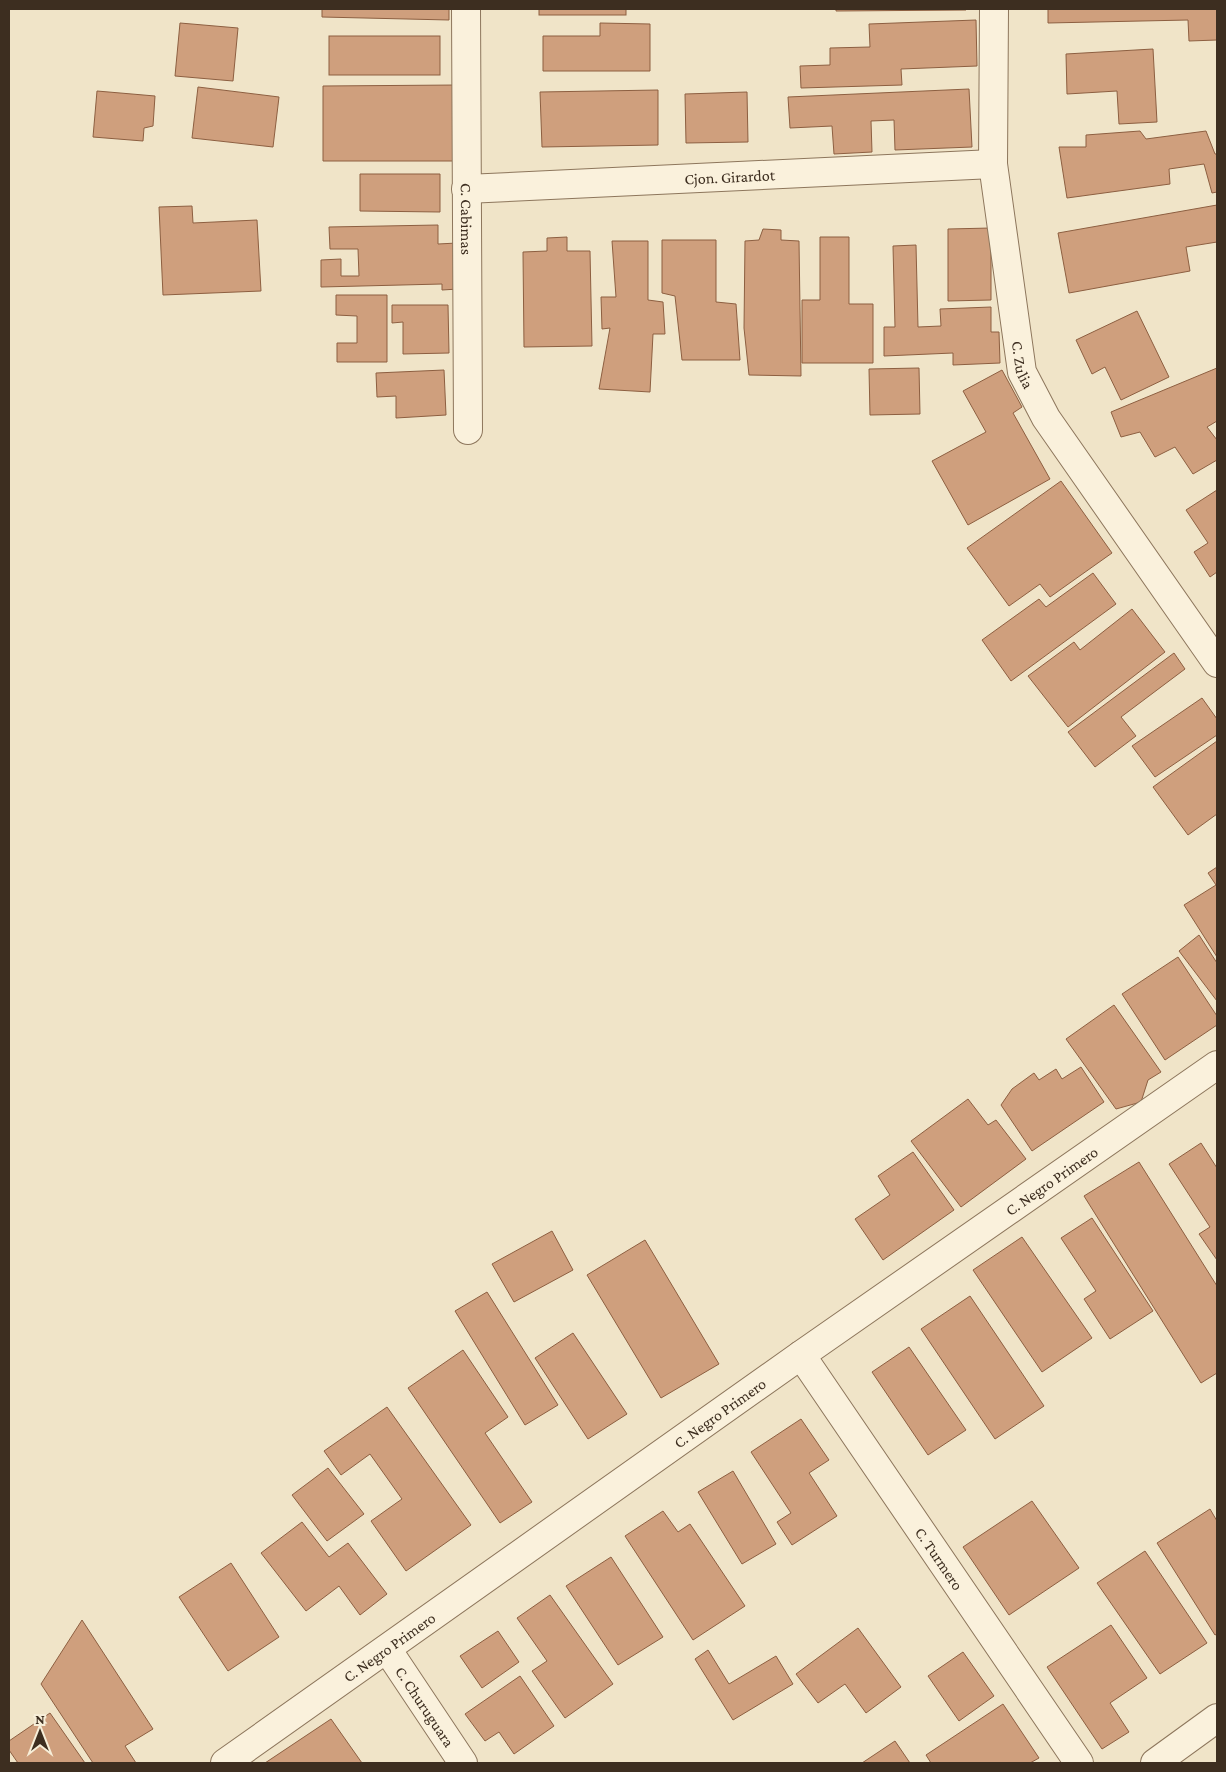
<svg xmlns="http://www.w3.org/2000/svg" width="1226" height="1772" font-family="'Crimson Pro',serif">
  <style>
    .building { fill: #cf9f7d; stroke: #8d5f41 }
    .lines { fill: none; stroke-linecap: round; stroke-linejoin: round }
    .minor-casing { stroke: #8d765c; stroke-width: 30 }
    .minor { stroke: #faf1dc; stroke-width: 28 }
    .labels { text-anchor: middle; dominant-baseline: central; stroke-width: 5; stroke-linejoin: round; paint-order: stroke }
    .street-label { font-size: 16px; fill: #3d2e20; stroke: #f7eed8 }
  </style>
  <rect width="100%" height="100%" fill="#f0e4c8"/>
  <g class="building">
    <path d="M322 9H449V20L322 17Z"/>
    <rect x="539" y="9" width="87" height="6"/>
    <path d="M836 9H966V10L836 11Z"/>
    <path d="M1048 9H1217V40L1189 41 1188 20 1048 23Z"/>
    <path d="M976 20 977 66 901 69 902 85 801 88 800 66 830 65V48L870 47 869 24Z"/>
    <path d="M180 23 238 28 233 81 175 76Z"/>
    <path d="M600 23 650 24V71H543V36H600Z"/>
    <rect x="329" y="36" width="111" height="39"/>
    <path d="M1153 49 1157 122 1119 124 1117 91 1067 94 1066 54Z"/>
    <path d="M457 85V161H323V86Z"/>
    <path d="M198 87 279 97 273 147 192 138Z"/>
    <path d="M969 89 972 147 895 150 894 120 871 121 872 152 834 154 832 126 790 128 788 97Z"/>
    <path d="M658 90V145L542 147 540 92Z"/>
    <path d="M97 91 155 96 153 126 144 128 143 141 93 137Z"/>
    <path d="M747 92 748 142 686 143 685 94Z"/>
    <path d="M1140 131 1146 139 1206 131 1215 154H1217V192L1212 193 1204 164 1169 169 1170 184 1067 198 1059 147H1086V135Z"/>
    <path d="M360 174H440V212L360 211Z"/>
    <path d="M1217 205V242L1186 247 1190 271 1069 293 1058 233Z"/>
    <path d="M192 206 193 223 257 220 261 291 163 295 159 207Z"/>
    <path d="M438 225V244L457 243 458 289 442 290V284L321 287V260L341 259V276H359L358 249H330L329 227Z"/>
    <path d="M991 228V300L948 301V229Z"/>
    <path d="M763 229 781 230V240L799 241 801 376 749 375 744 328 745 241 759 240Z"/>
    <path d="M567 237V251H590L592 346 524 347 523 252 547 251V238Z"/>
    <path d="M820 237H849V304H873V363H802V300H820Z"/>
    <path d="M662 240H716V302L736 304 740 360H682L675 296 662 293Z"/>
    <path d="M612 241H648V300L663 302 665 334H653L650 392 599 389 610 328 602 329 601 297H616Z"/>
    <path d="M916 245 918 327 941 326 940 309 991 307V332H999L1000 363 953 365V353L884 356V327H895L893 246Z"/>
    <path d="M336 295H387V362H337V343H357V316L336 315Z"/>
    <path d="M392 305H448L449 353 403 354V322L392 323Z"/>
    <path d="M1137 311 1169 377 1121 400 1105 367 1092 374 1076 340Z"/>
    <path d="M919 368 920 414 870 415 869 369Z"/>
    <path d="M1217 368V421L1207 427 1217 440V460L1193 474 1175 447 1155 457 1140 432 1121 437 1111 412Z"/>
    <path d="M444 370 446 415 396 418V396L377 397 376 373Z"/>
    <path d="M1002 370 1022 407 1013 413 1050 479 968 525 932 461 986 432 963 391Z"/>
    <path d="M1061 481 1112 553 1050 597 1040 584 1009 606 967 548Z"/>
    <path d="M1217 490V572L1210 577 1194 552 1208 543 1186 510Z"/>
    <path d="M1093 573 1116 604 1011 681 982 640 1039 599 1046 607Z"/>
    <path d="M1132 609 1165 652 1068 727 1028 676 1074 642 1080 650Z"/>
    <path d="M1174 653 1185 669 1121 717 1136 736 1095 767 1068 732Z"/>
    <path d="M1202 698 1217 719V735L1155 777 1132 746Z"/>
    <path d="M1217 741V814L1188 835 1153 787Z"/>
    <path d="M1217 867V957L1184 905 1216 885 1208 873Z"/>
    <path d="M1199 935 1217 963V1001L1179 951Z"/>
    <path d="M1178 957 1217 1016V1025L1165 1060 1122 994Z"/>
    <path d="M1114 1005 1161 1072 1148 1080 1141 1102 1116 1109 1066 1039Z"/>
    <path d="M1081 1067 1104 1102 1032 1151 1001 1105 1012 1089 1034 1073 1039 1080 1056 1069 1062 1079Z"/>
    <path d="M968 1099 988 1125 996 1120 1026 1159 961 1207 911 1141Z"/>
    <path d="M1201 1143 1217 1168V1260L1199 1234 1210 1227 1169 1164Z"/>
    <path d="M913 1152 954 1210 883 1260 855 1219 890 1195 878 1176Z"/>
    <path d="M1139 1162 1217 1286V1373L1201 1383 1084 1196Z"/>
    <path d="M1092 1218 1153 1311 1110 1339 1084 1299 1096 1291 1061 1238Z"/>
    <path d="M552 1231 573 1270 514 1302 492 1264Z"/>
    <path d="M1022 1237 1092 1338 1042 1372 973 1270Z"/>
    <path d="M645 1240 719 1364 661 1398 587 1275Z"/>
    <path d="M487 1292 558 1405 525 1425 455 1311Z"/>
    <path d="M970 1296 1044 1406 995 1439 921 1329Z"/>
    <path d="M573 1333 627 1414 588 1439 535 1358Z"/>
    <path d="M909 1347 966 1430 928 1455 872 1372Z"/>
    <path d="M463 1350 508 1417 485 1433 532 1502 500 1523 408 1388Z"/>
    <path d="M387 1407 471 1525 406 1571 371 1521 402 1499 370 1454 341 1475 324 1451Z"/>
    <path d="M801 1419 829 1460 809 1473 837 1516 792 1545 777 1522 791 1513 751 1452Z"/>
    <path d="M328 1468 364 1514 327 1541 292 1495Z"/>
    <path d="M733 1471 776 1544 742 1564 698 1492Z"/>
    <path d="M1032 1501 1079 1568 1009 1615 963 1547Z"/>
    <path d="M1210 1509 1217 1521V1634L1215 1635 1157 1543Z"/>
    <path d="M663 1511 678 1532 690 1524 745 1606 693 1640 625 1536Z"/>
    <path d="M302 1522 329 1557 348 1543 387 1594 360 1615 339 1586 306 1611 261 1553Z"/>
    <path d="M1145 1551 1207 1643 1160 1674 1097 1583Z"/>
    <path d="M611 1557 663 1637 618 1665 566 1586Z"/>
    <path d="M231 1563 279 1637 228 1671 179 1597Z"/>
    <path d="M550 1595 613 1684 565 1718 532 1671 547 1661 517 1618Z"/>
    <path d="M82 1620 153 1729 125 1746 136 1763H93L41 1684Z"/>
    <path d="M1111 1625 1147 1678 1110 1703 1129 1732 1102 1749 1047 1667Z"/>
    <path d="M858 1628 901 1687 866 1713 845 1684 818 1703 796 1674Z"/>
    <path d="M498 1631 519 1662 482 1688 460 1656Z"/>
    <path d="M708 1650 729 1684 776 1656 793 1684 733 1720 695 1659Z"/>
    <path d="M963 1652 994 1696 959 1721 928 1676Z"/>
    <path d="M520 1676 554 1726 514 1754 499 1732 485 1741 465 1714Z"/>
    <path d="M1003 1704 1039 1758 1030 1763H931L926 1755Z"/>
    <path d="M50 1713 85 1763H18L9 1750V1741Z"/>
    <path d="M331 1719 362 1763H265Z"/>
    <path d="M895 1741 910 1763H862Z"/>
  </g>
  <g class="lines">
    <g class="minor-casing">
      <g id="minor">
        <path id="s1" d="M466 9 468 430"/>
        <path id="s2" d="M994 9 993 164 1022 372 1046 418 1217 663"/>
        <path id="s3" d="M466 189 993 164"/>
        <path id="s4" d="M801 1355 1079 1763"/>
        <path id="s5" d="M387 1649 463 1763"/>
        <path id="s6" d="M225 1763 801 1355 1217 1065"/>
        <path d="M1155 1763 1217 1718"/>
      </g>
    </g>
    <use href="#minor" class="minor"/>
  </g>
  <g class="labels">
    <g class="street-label">
      <text stroke="none"><textPath href="#s3" startOffset="264">Cjon. Girardot</textPath></text>
      <text stroke="none"><textPath href="#s1" startOffset="210">C. Cabimas</textPath></text>
      <text stroke="none"><textPath href="#s2" startOffset="358">C. Zulia</textPath></text>
      <text stroke="none"><textPath href="#s6" startOffset="1011">C. Negro Primero</textPath></text>
      <text stroke="none"><textPath href="#s6" startOffset="606">C. Negro Primero</textPath></text>
      <text stroke="none"><textPath href="#s4" startOffset="246">C. Turmero</textPath></text>
      <text stroke="none"><textPath href="#s6" startOffset="201">C. Negro Primero</textPath></text>
      <text stroke="none"><textPath href="#s5" startOffset="69">C. Churuguara</textPath></text>
    </g>
  </g>
  <rect width="1226" height="1772" fill="none" stroke="#3d2e20" stroke-width="20"/>
  <g transform="translate(40 1732)" stroke="#f7eed8" stroke-width="4" paint-order="stroke">
  <path d="M0-4L9 19L0 12L-9 19Z" fill="#3d2e20"/>
  <text y="-8" font-size="14" font-weight="bold" text-anchor="middle" fill="#3d2e20">N</text>
  </g>
</svg>
